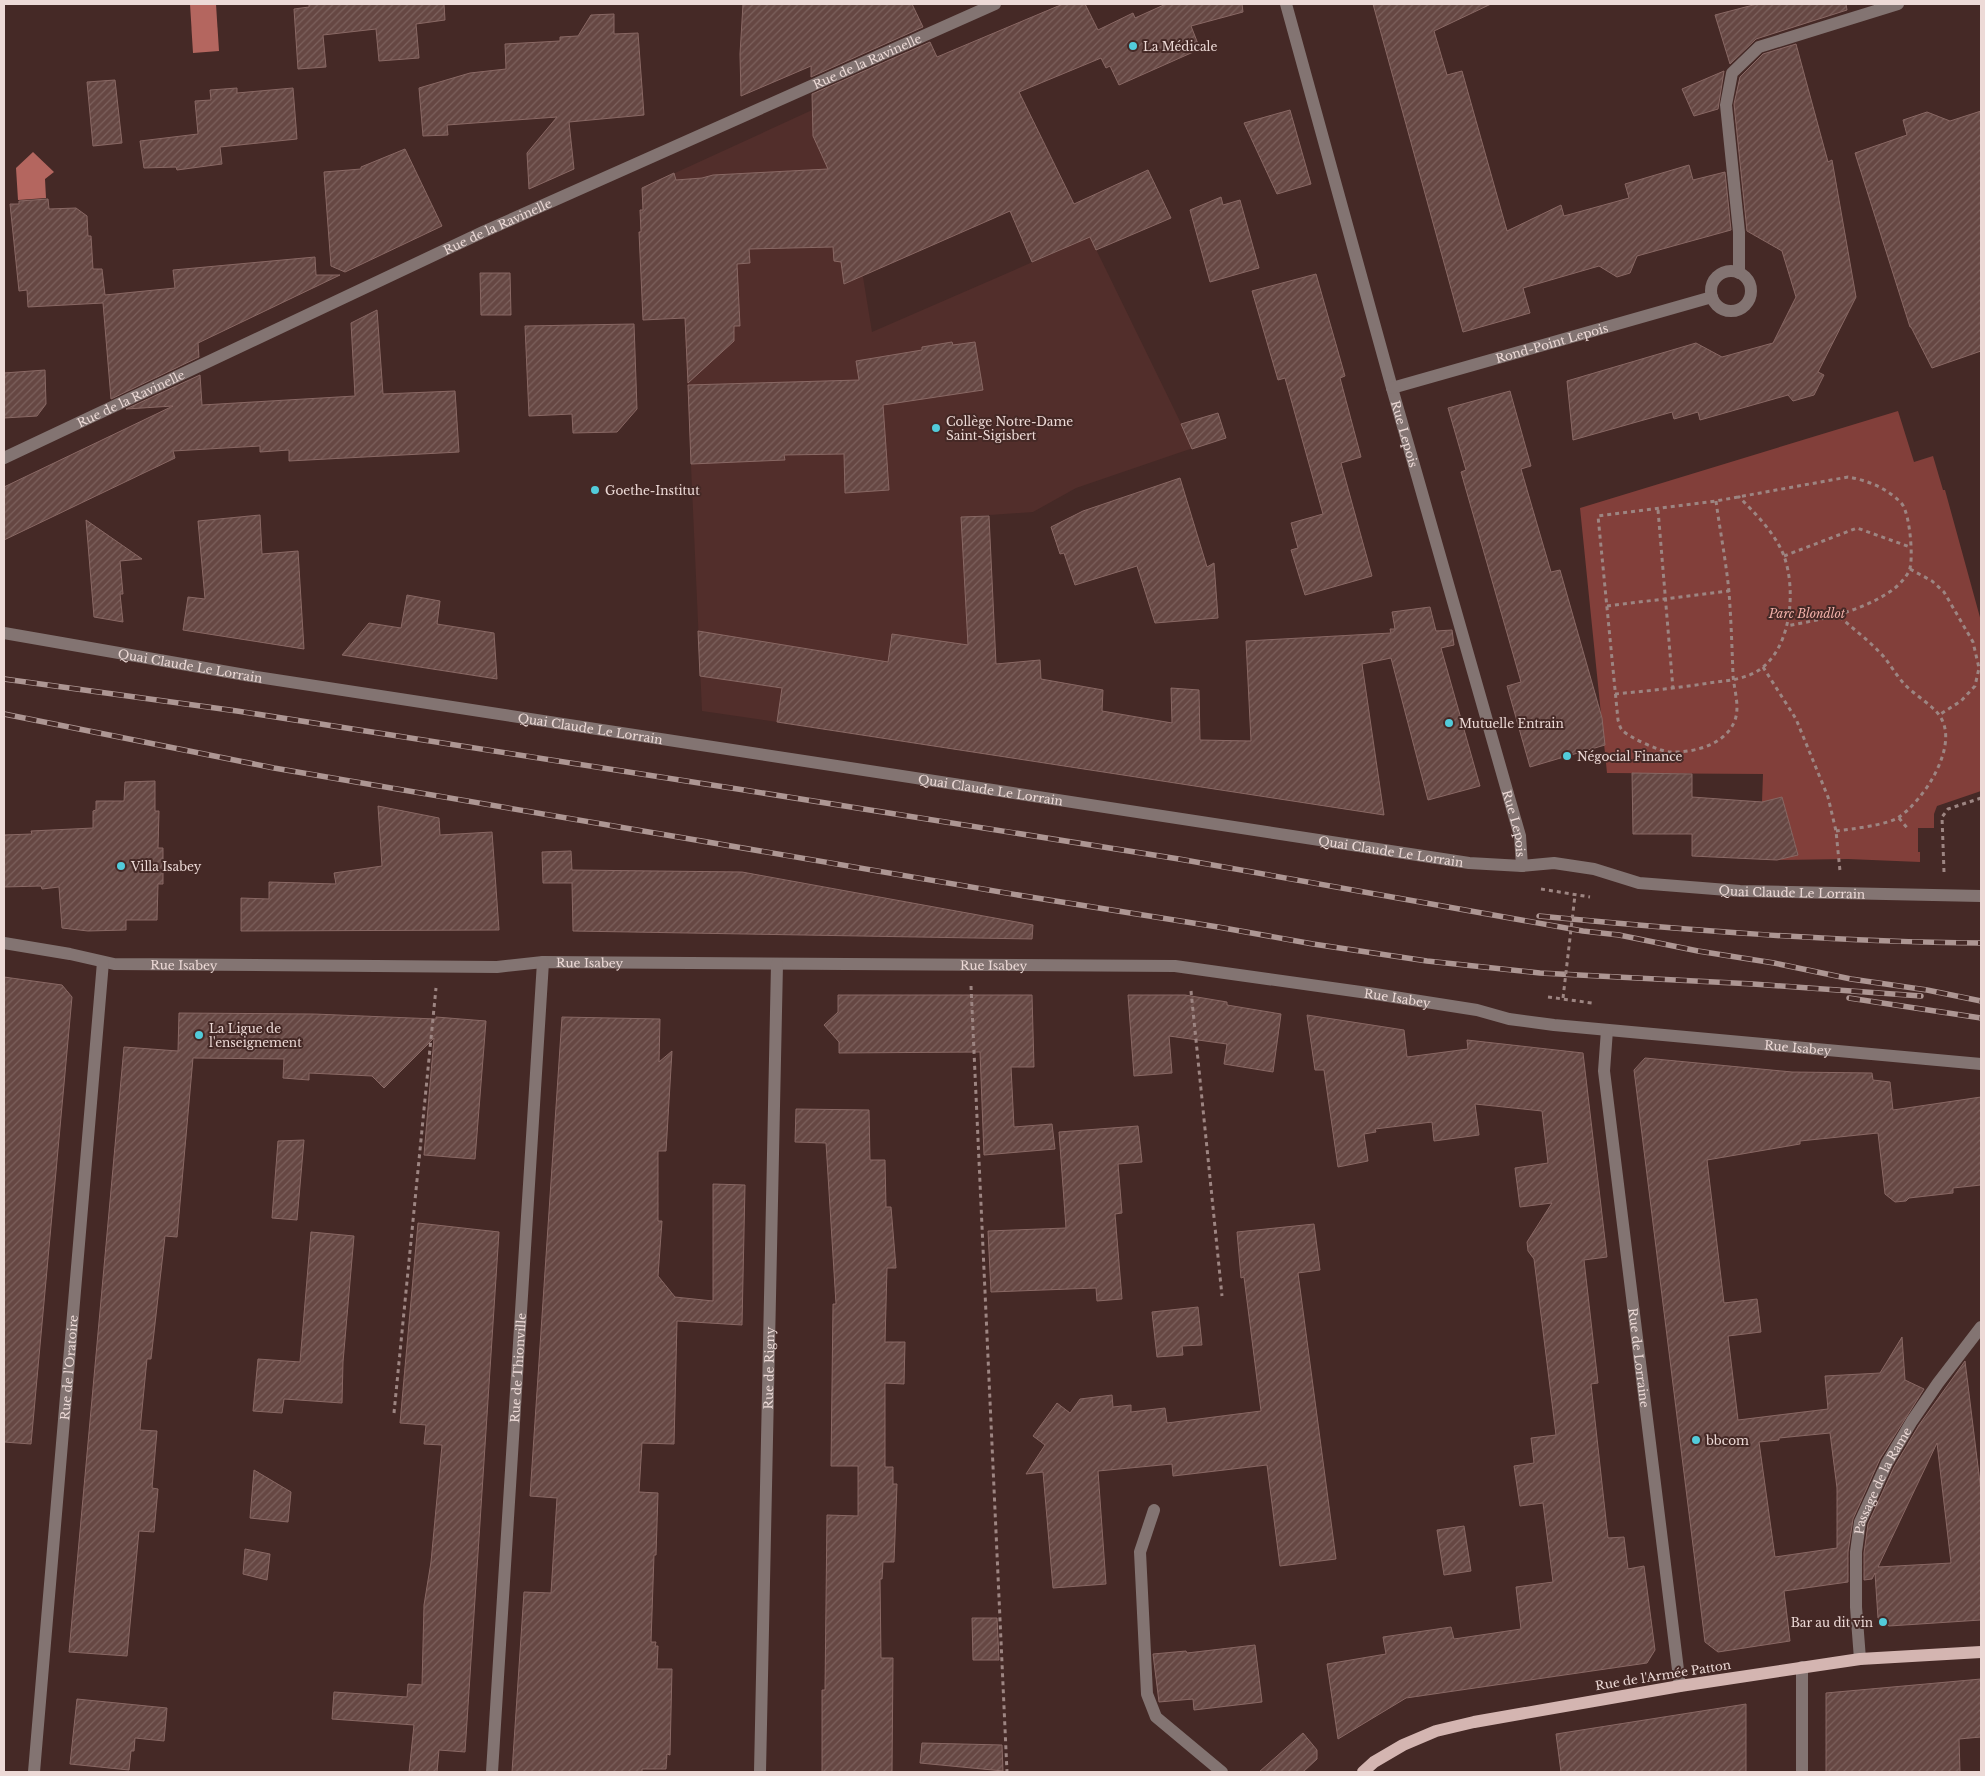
<svg xmlns="http://www.w3.org/2000/svg" width="1985" height="1776" font-family="'Libre Baskerville',serif">
  <style>
    .built { fill: #522e2b }
    .green { fill: #823f3a }
    .water { fill: #b4665f }
    .building { fill: url(#building-hatch); stroke: #896864; fill-rule: evenodd }
    .lines { fill: none; stroke-linecap: round; stroke-linejoin: round }
    .path { stroke: #9d8582; stroke-width: 3; stroke-dasharray: 4 4; stroke-linecap: butt }
    .minor { stroke: #837472; stroke-width: 12 }
    .major { stroke: #d4b5b1; stroke-width: 12 }
    .rail-casing { stroke: #ad9693; stroke-width: 5.5 }
    .rail { stroke: #452926; stroke-width: 4; stroke-dasharray: 11; stroke-linecap: butt }
    .path-bridge { stroke: #9d8582; stroke-width: 3; stroke-dasharray: 4 4; stroke-linecap: butt }
    .poi-dot { fill: #52cbda; stroke: #452926; stroke-width: 2 }
    .labels { text-anchor: middle; dominant-baseline: central; stroke-width: 4; stroke-linejoin: round; paint-order: stroke }
    .poi-label { font-size: 12px; fill: #eddad7; stroke: #452926; text-anchor: start }
    .street-label { font-size: 12px; fill: #eddad7; stroke: #452926 }
    .park-label { font-size: 12px; font-style: italic; fill: #f2b0a9; stroke: #452926 }
  </style>
  <defs>
    <pattern id="building-hatch" width="6" height="6" patternUnits="userSpaceOnUse" patternTransform="scale(1.25)"><rect width="6" height="6" fill="#664743"/><path d="M-1 1l2-2M0 6l6-6M5 7l2-2" fill="none" stroke="#7c615d"/></pattern>
  </defs>
  <rect width="100%" height="100%" fill="#452926"/>
  <path class="built" d="M834 100 872 332 1090 237 1193 448 1076 488 1033 512 961 517 969 665 777 722 702 711 679 198 675 173Z"/>
  <path class="green" d="M1898 411 1914 462 1933 456 1943 490H1945L1981 621V791L1937 806 1934 814V828H1918V852H1920V862L1848 859 1779 860 1798 854 1782 797 1762 802 1763 774 1607 773 1580 508Z"/>
  <g class="water">
    <path d="M190 4H216L219 51 193 53Z"/>
    <path d="M33 152 54 172 45 179 46 198 18 200 16 168Z"/>
  </g>
  <g class="building">
    <path d="M309 4H444L445 20 416 24 419 58 379 61 376 29 323 35 326 67 298 69 294 9 309 7Z"/>
    <path d="M743 4H912L923 27 811 77V66L741 96 740 54Z"/>
    <path d="M1063 4H1085L1098 30 1133 13 1135 18 1166 4H1242L1243 12 1191 26 1200 49 1119 85 1110 66 1106 68 1101 58 1019 92 1074 204 1148 170 1171 218 1096 250 1090 237 1032 262 1010 211 844 284 841 262 834 261 833 247 749 249 750 263 737 264 740 326H734V341L688 383 685 318 643 320 639 232H641L640 210H643L642 188 674 173 676 180 702 178 713 175 828 169 813 136 812 94 930 42 937 57Z"/>
    <path d="M1373 4H1491L1434 31 1447 75 1462 71 1507 231 1561 205 1564 216 1629 198 1625 184 1689 165 1693 180 1725 172 1731 230 1637 256 1630 273 1617 277 1599 266 1523 288 1530 313 1463 332Z"/>
    <path d="M1757 4H1846L1847 10 1756 39 1730 64 1715 15Z"/>
    <path d="M614 14V34L638 33 644 115 569 122 574 169 529 189 527 153 557 117 447 125 448 135 423 136 419 88 470 73 506 69 505 44 560 41V37L578 36 591 15Z"/>
    <path d="M1796 44 1828 162 1832 160 1856 297 1818 372 1824 375 1814 395 1793 401 1788 395 1700 420 1698 412 1674 419 1672 412 1573 440 1567 381 1696 343 1722 357 1773 343 1796 297 1782 251 1747 231 1734 104 1740 77 1763 54Z"/>
    <path d="M1724 71 1718 109 1694 116 1682 89Z"/>
    <path d="M115 80 122 143 93 146 87 82Z"/>
    <path d="M237 88V93L293 88 297 139 220 147 222 164 177 170 176 167 144 168 140 141 198 134 195 101 211 100 210 90Z"/>
    <path d="M1290 110 1311 184 1277 194 1244 123Z"/>
    <path d="M1981 111V351L1932 368 1911 327H1910L1855 153 1907 135 1903 120 1927 112 1950 121Z"/>
    <path d="M405 149 442 226 345 272 331 266 324 172 361 169V167Z"/>
    <path d="M1221 197 1223 205 1240 200 1259 268 1210 282 1190 210Z"/>
    <path d="M48 199 49 209 76 208 87 216 88 236H91L93 269H102L105 295 175 288 173 270 315 257 316 275H340L198 343 199 357 111 399 103 303 28 307 27 290 19 291 10 204H19V201Z"/>
    <path d="M480 273H510L511 315H481Z"/>
    <path d="M1316 274 1345 376 1340 378 1361 457 1341 463 1372 576 1305 595 1291 550 1298 548 1291 523 1323 514 1285 378 1278 380 1252 291Z"/>
    <path d="M377 310 383 394 455 391 459 452 289 461V450L260 452V446L173 451 175 458 4 540V487L173 406 126 409 200 375 202 405 355 396 351 323Z"/>
    <path d="M634 324 637 409 617 432 573 433 572 414 529 416 525 326Z"/>
    <path d="M952 342 953 345 975 342 983 390 883 405 889 490 845 493 844 454 784 455 785 460 691 464 688 385 859 380 856 361 922 350V347Z"/>
    <path d="M45 370 46 404 37 416 4 418V373Z"/>
    <path d="M1510 391 1531 466 1521 469 1551 572 1560 570 1602 718 1605 745 1530 767 1507 686 1521 682 1461 472 1466 470 1448 408Z"/>
    <path d="M1218 413 1226 438 1192 449 1181 424Z"/>
    <path d="M1180 478 1207 567 1214 563 1218 618 1155 623 1137 566 1075 585 1064 553 1060 554 1051 527 1083 511Z"/>
    <path d="M260 515 262 554 298 551 304 649 183 630 188 597 205 599 198 521Z"/>
    <path d="M989 516 996 664 1040 660 1041 679 1103 690 1102 711 1172 723 1171 688 1199 690 1200 740 1251 741 1246 641 1391 633 1390 629H1395L1392 612 1430 607 1436 631 1452 630 1454 645 1441 648 1480 786 1428 800 1391 658 1362 664 1384 815 777 722 782 688 700 676 698 631 888 662 892 634 968 645 961 517Z"/>
    <path d="M86 520 142 559 120 561 123 594H120L123 622 94 617Z"/>
    <path d="M407 595 440 601 437 624 494 633 497 679 342 655 369 623 401 628Z"/>
    <path d="M1632 773 1692 774V797L1762 802 1782 797 1798 855 1777 860 1692 856V834H1633Z"/>
    <path d="M155 781V811H159L158 848H163V884H158L157 920H126V930L88 931 62 928 59 887 42 889 41 886 4 887V835L32 834 31 831 93 828V811L96 810V801H124L125 782Z"/>
    <path d="M378 806 439 818 440 835 492 832 499 930 241 931V898L269 899V882L336 884 334 873 382 866Z"/>
    <path d="M571 851 572 870 742 872 1033 925 1032 939 573 931 572 883H543L542 852Z"/>
    <path d="M4 977 62 985 72 997 31 1444 4 1442Z"/>
    <path d="M838 995H1032L1034 1067H1011L1014 1127 1052 1124 1055 1149 984 1155 980 1052 839 1053V1042L824 1025 838 1012Z"/>
    <path d="M1128 995H1185L1227 1002V1005L1281 1014 1273 1072 1224 1064 1227 1044 1169 1036 1172 1073 1134 1076Z"/>
    <path d="M179 1013 314 1014 436 1019V1017L486 1021 475 1159 424 1155 434 1038 384 1088 372 1076 309 1073V1080L283 1078 284 1059 193 1058 177 1237 165 1236 151 1359H147L140 1430 157 1431 152 1488 158 1489 154 1532 139 1531 127 1656 69 1652 124 1047 178 1051Z"/>
    <path d="M1307 1015 1404 1030 1407 1057 1468 1049 1467 1040 1583 1053 1607 1257 1584 1260 1598 1383 1591 1384 1608 1538 1624 1537 1628 1569 1644 1566 1655 1650 1647 1663 1406 1698 1338 1739 1327 1664 1386 1654 1383 1637 1451 1627 1454 1639 1521 1629 1516 1587 1553 1582 1543 1503 1520 1506 1514 1466 1534 1463 1531 1438 1556 1435 1534 1259 1528 1251 1527 1242 1552 1203 1520 1207 1515 1168 1548 1163 1542 1111 1475 1104 1479 1135 1434 1141 1432 1122 1375 1129 1376 1132 1364 1134 1368 1161 1338 1167 1324 1070H1315Z"/>
    <path d="M562 1017 660 1019 659 1062 672 1051 666 1151H658V1221H662L658 1276 675 1297 713 1301V1184L745 1185 742 1325 677 1321 674 1444 642 1443 639 1492 658 1493 656 1555H654L651 1642H656L655 1646H658L657 1669H672L670 1755 667 1754 666 1769H642V1772H512L524 1592 551 1593 557 1498 530 1496Z"/>
    <path d="M1645 1058 1792 1072 1872 1073 1873 1080 1890 1082 1893 1110 1981 1097V1185L1953 1188V1193L1909 1198 1906 1201 1895 1202 1885 1194 1878 1133 1800 1141V1144L1707 1160 1724 1303 1757 1299 1761 1332 1728 1336 1738 1420 1828 1409 1825 1376 1880 1373 1902 1337 1905 1380 1924 1389 1880 1459 1853 1519 1848 1552V1582L1784 1591 1790 1641 1718 1652 1705 1642 1634 1070ZM1830 1433 1837 1488V1548L1775 1557 1759 1442 1779 1440V1438Z"/>
    <path d="M796 1109 869 1110 870 1160H885L886 1207H891L896 1268H887L885 1342H905L904 1384 885 1383V1467H893V1484H897L894 1562H883L882 1579H880L881 1658H893L892 1772H822V1690H825L827 1515 858 1516V1466H831L833 1304H836L826 1143 795 1142Z"/>
    <path d="M1138 1126 1142 1162 1118 1164 1122 1213 1115 1214 1122 1299 1097 1301 1096 1288 991 1292 988 1231 1066 1228 1059 1132Z"/>
    <path d="M304 1140 297 1220 272 1218 278 1141Z"/>
    <path d="M418 1223 499 1232 465 1752 439 1750 437 1772H409L414 1725 332 1719 334 1692 407 1697 408 1684 422 1685 424 1605 431 1562 442 1445 424 1444 426 1425 400 1423Z"/>
    <path d="M1314 1224 1320 1270 1298 1273 1336 1559 1280 1566 1267 1465 1173 1476 1172 1464 1098 1471 1106 1584 1053 1588 1043 1472 1026 1474 1045 1445 1033 1436 1057 1403 1070 1413 1080 1399 1112 1395 1113 1407 1131 1405V1412L1165 1408 1167 1423 1261 1411 1244 1277 1241 1278 1237 1232Z"/>
    <path d="M311 1232 354 1236 343 1362 342 1403 284 1399 282 1413 253 1411 258 1359 300 1362Z"/>
    <path d="M1198 1307 1202 1345 1182 1346 1183 1355 1157 1357 1152 1312Z"/>
    <path d="M1965 1361 1981 1491V1620L1889 1626 1878 1618 1875 1573 1872 1579 1864 1580V1553L1868 1524 1894 1467 1919 1425ZM1937 1443 1951 1563 1878 1567Z"/>
    <path d="M254 1470 291 1492 288 1522 250 1518Z"/>
    <path d="M1464 1526 1471 1571 1444 1575 1437 1530Z"/>
    <path d="M245 1549 270 1554 267 1580 243 1574Z"/>
    <path d="M972 1618H997L999 1660H973Z"/>
    <path d="M1255 1645 1262 1702 1194 1710 1193 1699 1159 1702 1153 1654 1186 1651 1187 1653Z"/>
    <path d="M1981 1679V1737L1959 1739 1960 1772H1826V1693Z"/>
    <path d="M77 1699 167 1708 164 1741 135 1738 134 1751H131L129 1770 70 1764Z"/>
    <path d="M1746 1704V1772H1561L1556 1734Z"/>
    <path d="M1303 1733 1317 1750V1759L1303 1772H1259Z"/>
    <path d="M922 1743 1002 1745 1003 1771 920 1763Z"/>
  </g>
  <g class="lines">
    <g class="path">
      <path d="M1716 501C1720 531 1726 561 1729 592 1731 619 1732 647 1733 675 1734 690 1740 706 1735 720 1726 745 1693 753 1670 752 1659 751 1630 738 1622 730 1620 728 1619 723 1618 720L1598 516 1716 501 1848 477C1867 480 1889 489 1902 504 1910 514 1914 561 1909 571 1905 579 1898 586 1891 591 1860 612 1823 619 1787 626"/>
      <path d="M1658 510 1673 689"/>
      <path d="M1784 556 1857 528 1910 547"/>
      <path d="M1910 569 1932 581 1944 592 1973 642 1979 668 1975 686 1961 701 1939 715"/>
      <path d="M1607 606 1729 591"/>
      <path d="M1763 667 1796 719 1828 797 1836 831 1840 871"/>
      <path d="M1615 694C1646 691 1678 688 1709 683 1724 681 1740 680 1754 673 1791 654 1797 592 1784 556 1775 533 1755 513 1738 496"/>
      <path d="M1899 818 1908 829"/>
      <path d="M1836 831C1851 829 1888 825 1899 817 1924 800 1961 744 1939 715 1933 706 1914 694 1905 685 1897 676 1891 666 1884 657 1871 642 1853 629 1839 616"/>
      <path d="M1944 872 1942 817 1948 809 1981 798"/>
      <path d="M1541 889 1590 897"/>
      <path d="M971 986 1007 1772"/>
      <path d="M1191 991 1222 1296"/>
      <path d="M1548 997 1592 1003"/>
      <path d="M394 1413 436 988"/>
    </g>
    <g class="minor">
      <path id="s1" d="M1286 4 1392 388 1520 836 1522 866"/>
      <circle cx="1731" cy="291" r="20"/>
      <path d="M1739 273V232L1726 105 1732 73 1759 47 1898 4"/>
      <path id="s2" d="M1392 388 1712 297"/>
      <path id="s3" d="M4 458 483 232 995 4"/>
      <path id="s4" d="M4 633 251 676 1469 863 1522 866 1554 863 1594 869 1639 883 1740 891 1981 896"/>
      <path id="s5" d="M4 943 70 954 114 964 497 967 543 962 1175 966 1375 994 1477 1010 1509 1019 1554 1025 1981 1064"/>
      <path id="s6" d="M1607 1030 1604 1071 1680 1686"/>
      <path d="M1154 1510 1140 1552 1147 1694 1156 1717 1222 1772"/>
      <path id="s7" d="M1860 1659 1856 1607V1552L1860 1522 1887 1463 1912 1421 1938 1383 1981 1327"/>
      <path id="s8" d="M34 1772 103 962"/>
      <path id="s9" d="M492 1772 543 962"/>
      <path id="s10" d="M760 1772 777 964"/>
      <path d="M1802 1772V1667"/>
    </g>
    <path class="major" d="M1363 1772 1374 1762 1403 1745 1436 1731 1474 1722 1680 1686 1860 1659 1981 1652"/>
    <g class="rail-casing">
      <g id="rail">
        <path d="M4 679 237 711 744 790 1179 859 1583 931 1619 935 1698 951 1774 963 1851 979 1927 990 1981 1001"/>
        <path d="M4 714 274 768 1024 896 1218 927 1313 944 1427 961 1540 973 1753 984 1921 996"/>
        <path d="M1539 916C1686 930 1834 942 1981 943"/>
        <path d="M1849 998 1981 1018"/>
      </g>
    </g>
    <use href="#rail" class="rail"/>
    <path class="path-bridge" d="M1563 998 1575 895"/>
  </g>
  <g class="poi-dot">
    <circle cx="1133" cy="46" r="5"/>
    <circle cx="936" cy="428" r="5"/>
    <circle cx="595" cy="490" r="5"/>
    <circle cx="1449" cy="723" r="5"/>
    <circle cx="1567" cy="756" r="5"/>
    <circle cx="121" cy="866" r="5"/>
    <circle cx="199" cy="1035" r="5"/>
    <circle cx="1696" cy="1440" r="5"/>
    <circle cx="1883" cy="1622" r="5"/>
  </g>
  <g class="labels">
    <g class="poi-label">
      <text x="1143" y="46">La Médicale</text>
      <text x="946" y="421">Collège Notre-Dame<tspan x="946" dy="14">Saint-Sigisbert</tspan></text>
      <text x="605" y="490">Goethe-Institut</text>
      <text x="1459" y="723">Mutuelle Entrain</text>
      <text x="1577" y="756">Négocial Finance</text>
      <text x="131" y="866">Villa Isabey</text>
      <text x="209" y="1028">La Ligue de<tspan x="209" dy="14">l'enseignement</tspan></text>
      <text x="1706" y="1440">bbcom</text>
      <text x="1873" y="1622" text-anchor="end">Bar au dit vin</text>
    </g>
    <g class="street-label">
      <text stroke="none"><textPath href="#s3" startOffset="950">Rue de la Ravinelle</textPath></text>
      <text stroke="none"><textPath href="#s3" startOffset="545">Rue de la Ravinelle</textPath></text>
      <text stroke="none"><textPath href="#s2" startOffset="166">Rond-Point Lepois</textPath></text>
      <text stroke="none"><textPath href="#s3" startOffset="140">Rue de la Ravinelle</textPath></text>
      <text stroke="none"><textPath href="#s1" startOffset="446">Rue Lepois</textPath></text>
      <text stroke="none"><textPath href="#s4" startOffset="189">Quai Claude Le Lorrain</textPath></text>
      <text stroke="none"><textPath href="#s4" startOffset="594">Quai Claude Le Lorrain</textPath></text>
      <text stroke="none"><textPath href="#s4" startOffset="999">Quai Claude Le Lorrain</textPath></text>
      <text stroke="none"><textPath href="#s1" startOffset="851">Rue Lepois</textPath></text>
      <text stroke="none"><textPath href="#s4" startOffset="1404">Quai Claude Le Lorrain</textPath></text>
      <text stroke="none"><textPath href="#s4" startOffset="1809">Quai Claude Le Lorrain</textPath></text>
      <text stroke="none"><textPath href="#s5" startOffset="588">Rue Isabey</textPath></text>
      <text stroke="none"><textPath href="#s5" startOffset="182">Rue Isabey</textPath></text>
      <text stroke="none"><textPath href="#s5" startOffset="992">Rue Isabey</textPath></text>
      <text stroke="none"><textPath href="#s5" startOffset="1398">Rue Isabey</textPath></text>
      <text stroke="none"><textPath href="#s5" startOffset="1802">Rue Isabey</textPath></text>
      <text stroke="none"><textPath href="#s6" startOffset="330">Rue de Lorraine</textPath></text>
      <text stroke="none"><textPath href="#s8" startOffset="406">Rue de l'Oratoire</textPath></text>
      <text stroke="none"><textPath href="#s9" startOffset="405">Rue de Thionville</textPath></text>
      <text stroke="none"><textPath href="#s10" startOffset="404">Rue de Rigny</textPath></text>
      <text stroke="none"><textPath href="#s7" startOffset="184">Passage de la Rame</textPath></text>
      <text transform="translate(1663 1675) rotate(-9)">Rue de l'Armée Patton</text>
    </g>
    <g class="park-label">
      <text x="1807" y="613">Parc Blondlot</text>
    </g>
  </g>
  <rect width="1985" height="1776" fill="none" stroke="#eddad7" stroke-width="10"/>
</svg>
